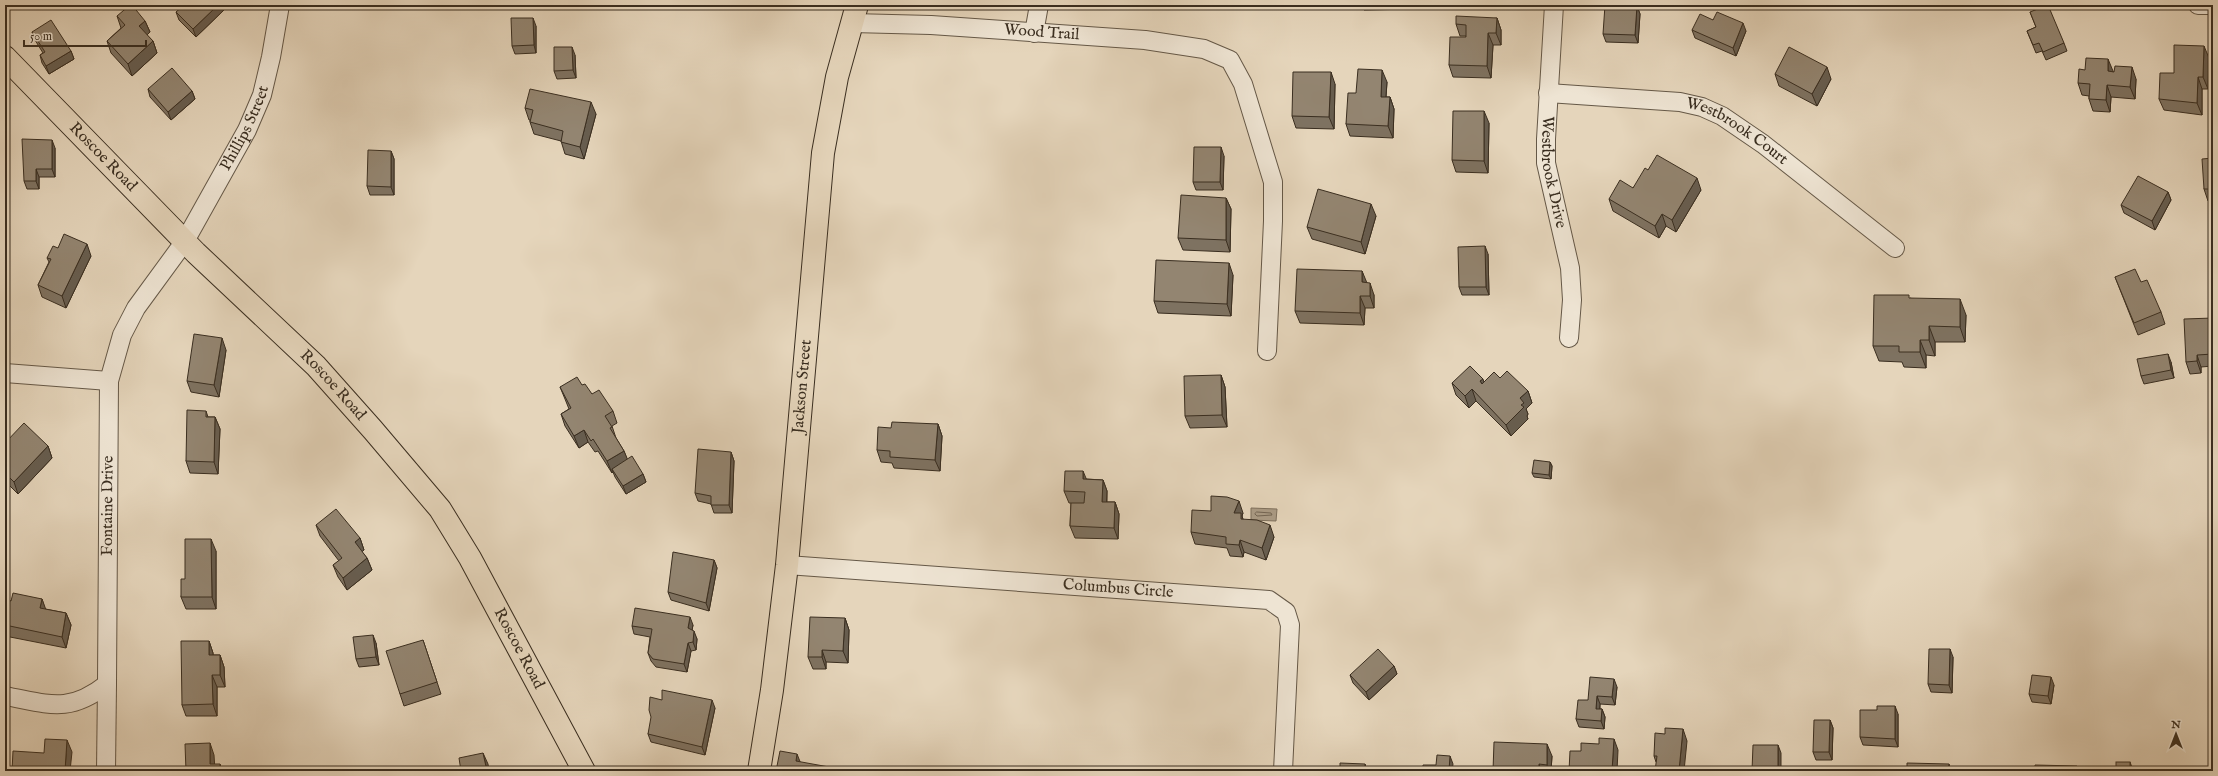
<svg xmlns="http://www.w3.org/2000/svg" width="2218" height="776" font-family="'IM FELL English',serif">
  <style>
    .water { fill: #ab9c86; stroke: #7e705d }
    .lines { fill: none; stroke-linecap: round; stroke-linejoin: round }
    .shore { stroke: #726553; stroke-width: 1 }
    .minor-casing { stroke: #655847; stroke-width: 20 }
    .major-casing { stroke: #3a2e20; stroke-width: 24 }
    .minor { stroke: #eee4d3; stroke-width: 18 }
    .major { stroke: #e5d5bb; stroke-width: 22 }
    .wall { fill: #7e7261; stroke: #3a2e20 }
    .shaded-wall { fill: #675d4f; stroke: #3a2e20 }
    .building { fill: #938571; stroke: #3a2e20 }
    .labels { text-anchor: middle; dominant-baseline: central; stroke-width: 3.5; stroke-linejoin: round; paint-order: stroke }
    .street-label { font-size: 16px; fill: #3a2e20; stroke: #eee4d3 }
  </style>
  <rect width="100%" height="100%" fill="#e5d5bb"/>
  <filter id="stains"><feTurbulence type="fractalNoise" baseFrequency=".005" numOctaves="4"/><feColorMatrix values="0 0 0 0 .2 0 0 0 0 .09 0 0 0 0 .02 0 0 0 .5 -.17"/></filter>
  <radialGradient id="worn" r=".72"><stop offset=".6" stop-color="#630" stop-opacity="0"/><stop offset="1" stop-color="#630" stop-opacity=".3"/></radialGradient>
  <path class="water" d="M1251 508 1277 509 1276 521 1251 520Z"/>
  <g class="lines">
    <path class="shore" d="M1257 512 1271 513 1272 515 1257 516 1255 514Z"/>
    <g class="minor-casing">
      <g id="minor">
        <path id="s1" d="M1554 5 1546 139V163L1570 268 1572 300 1569 338"/>
        <path d="M2198 5H2213"/>
        <path id="s2" d="M852 23 931 25 1145 40 1204 49 1230 60 1243 84 1273 182V221L1267 351"/>
        <path d="M1034 33 1039 5"/>
        <path id="s3" d="M1548 93 1680 102 1702 107 1722 116 1763 144 1895 248"/>
        <path d="M5 373 109 381"/>
        <path id="s4" d="M787 565 1269 600 1286 612 1290 625 1283 771"/>
        <path id="s5" d="M5 696C49 704 69 714 107 684L109 381 122 335 136 308 185 241 247 130 262 95 271 57 280 5"/>
        <path d="M106 771 107 684"/>
      </g>
    </g>
    <g class="major-casing">
      <g id="major">
        <path id="s6" d="M5 57 196 253 316 366 373 430 440 509 470 558 584 771"/>
        <path id="s7" d="M759 771 772 690 787 565 823 153 837 77 857 5"/>
      </g>
    </g>
    <use href="#minor" class="minor"/>
    <use href="#major" class="major"/>
  </g>
  <g class="wall">
    <path d="M1267 5H1311L1310 8 1267 6Z"/>
    <path d="M1362 5H1415V9L1364 10Z"/>
    <path d="M1637 6 1640 14 1638 43 1606 42 1603 34Z"/>
    <path d="M226 8 196 37 179 20 176 12Z"/>
    <path d="M2030 12 2064 43 2067 51 2046 60 2042 51 2036 53 2027 31 2036 27Z"/>
    <path d="M117 16 145 21 150 32 147 35 153 41 157 53 132 76 111 53 107 41 121 28Z"/>
    <path d="M1497 18 1501 30V45H1493L1491 78 1453 77 1449 65 1466 37V36H1460L1456 24Z"/>
    <path d="M1713 20 1746 31 1736 56 1695 38 1692 30Z"/>
    <path d="M536 26V53L515 54 512 46Z"/>
    <path d="M32 32 71 51 74 59 49 74 42 63 40 55 43 53 35 40Z"/>
    <path d="M575 55 576 78 557 79 554 71Z"/>
    <path d="M2209 58 2208 89H2202V115L2164 110 2159 99 2174 73Z"/>
    <path d="M2113 72 2136 79 2135 99 2111 97 2110 112 2093 111 2089 99V96L2082 95 2078 83Z"/>
    <path d="M1775 74 1831 79 1817 106 1779 86Z"/>
    <path d="M1387 82 1386 97H1390L1394 109 1393 138 1350 136 1346 124 1356 93Z"/>
    <path d="M1335 84 1334 129 1296 128 1292 116Z"/>
    <path d="M148 89 192 91 195 99 171 120 150 97Z"/>
    <path d="M525 108 596 114 584 159 565 154 561 141 534 134 530 122V120H529Z"/>
    <path d="M1489 123 1488 173 1456 172 1452 160Z"/>
    <path d="M55 148V177H39V189H27L24 181Z"/>
    <path d="M391 151 394 159V195H370L367 186Z"/>
    <path d="M1224 156 1223 190H1196L1193 182Z"/>
    <path d="M2213 158V201H2208L2204 189Z"/>
    <path d="M1648 170 1701 190 1676 232 1666 226 1659 238 1613 211 1609 199 1633 188Z"/>
    <path d="M2168 192 2171 200 2155 230 2124 213 2121 205Z"/>
    <path d="M1226 198 1231 209 1230 252 1183 250 1178 238Z"/>
    <path d="M1376 216 1365 254 1312 239 1307 227Z"/>
    <path d="M58 248 91 256 66 308 42 297 38 285 49 262 47 258Z"/>
    <path d="M1488 254 1489 295H1462L1459 287Z"/>
    <path d="M1362 271 1366 283 1374 295V308H1365L1364 325 1300 323 1295 311Z"/>
    <path d="M1233 275 1231 316 1158 313 1154 301Z"/>
    <path d="M2115 277 2141 282 2161 312 2165 324 2138 335Z"/>
    <path d="M1910 298 1966 315 1965 342H1935V356L1926 355V368L1904 367 1902 362 1879 361 1873 346Z"/>
    <path d="M2213 318V366L2201 367V373L2190 374 2186 362Z"/>
    <path d="M226 350 219 397 191 392 187 381Z"/>
    <path d="M2171 362 2174 378 2144 384 2141 376Z"/>
    <path d="M1221 375 1225 387 1227 427 1190 428 1185 416Z"/>
    <path d="M1500 378 1528 391 1532 403 1526 409 1528 414 1527 416 1528 419 1511 436 1476 401 1469 408 1456 395 1452 383 1484 382Z"/>
    <path d="M582 385 592 394 613 411 617 423 612 426 616 438 624 451 627 459 643 474 646 482 626 494 615 477 613 472 612 473 598 451 595 452 588 442 579 448 565 426 561 414 569 409 565 399 560 387Z"/>
    <path d="M206 411 208 417H215L220 429 218 474 190 473 186 461Z"/>
    <path d="M938 424 942 436 940 471 894 468 892 463 881 462 877 450 891 428Z"/>
    <path d="M5 443 48 446 52 458 18 494 5 481Z"/>
    <path d="M731 452 734 461 732 513H714L711 504 698 501 695 493Z"/>
    <path d="M1550 462 1552 466 1551 479 1534 477 1532 473Z"/>
    <path d="M1086 479 1103 480 1107 491V502H1115L1119 514 1118 539 1075 538 1070 526 1071 503H1069L1064 491Z"/>
    <path d="M1243 513 1242 516 1243 520 1274 537 1266 560 1244 552 1243 557 1230 556 1227 548 1195 544 1191 532Z"/>
    <path d="M316 525 360 538 364 550 362 552 367 558 372 570 347 590 338 577 333 565 339 561 320 536Z"/>
    <path d="M216 551V609H186L181 597 185 579Z"/>
    <path d="M714 560 717 568 709 611 671 600 668 592Z"/>
    <path d="M42 599 45 609 66 613 71 625 66 648 5 636V600L11 601Z"/>
    <path d="M845 618 849 630 848 663 826 662V669H813L808 657Z"/>
    <path d="M693 625 692 630 697 639 696 650 691 651 687 672 656 667 651 661 648 653 650 637 634 634 632 626Z"/>
    <path d="M423 640 441 694 404 706 400 694Z"/>
    <path d="M209 641 213 653V655H220L224 667 225 687H217V716H186L182 705Z"/>
    <path d="M376 643 379 665 359 667 356 659Z"/>
    <path d="M1953 657 1952 693 1931 692 1928 684Z"/>
    <path d="M1394 666 1397 674 1369 700 1353 683 1350 675Z"/>
    <path d="M2054 685 2051 704 2032 702 2029 694Z"/>
    <path d="M1617 687 1615 705 1600 704V709H1602L1605 717 1604 729 1579 727 1576 719 1588 700Z"/>
    <path d="M662 700 715 708 705 755 651 742 648 734Z"/>
    <path d="M1898 714V747L1863 745 1860 737Z"/>
    <path d="M1830 720 1833 728 1832 760H1816L1813 752Z"/>
    <path d="M1687 741 1656 762 1654 756Z"/>
    <path d="M1552 756 1551 771H1493Z"/>
  </g>
  <g class="shaded-wall">
    <path d="M218 5H225L226 8 196 37 193 29Z"/>
    <path d="M1637 6 1640 14 1638 43 1635 35Z"/>
    <path d="M533 18 536 26V53L534 45Z"/>
    <path d="M1497 18 1501 30V45L1496 33Z"/>
    <path d="M145 21 150 32 144 38 139 26Z"/>
    <path d="M1743 23 1746 31 1736 56 1733 48Z"/>
    <path d="M1488 33 1493 45 1491 78 1487 66Z"/>
    <path d="M153 41 157 53 132 76 128 64Z"/>
    <path d="M2204 46 2209 58 2208 89 2203 77Z"/>
    <path d="M572 47 575 55 576 78 573 70Z"/>
    <path d="M71 51 74 59 49 74 46 66Z"/>
    <path d="M2108 59 2113 71 2112 83 2108 71Z"/>
    <path d="M1827 67 1831 79 1817 106 1812 94Z"/>
    <path d="M2132 67 2136 79 2135 99 2130 87Z"/>
    <path d="M1382 70 1387 82 1385 109 1381 97Z"/>
    <path d="M1331 72 1335 84 1334 129 1329 117Z"/>
    <path d="M2198 77 2202 89V115L2197 103Z"/>
    <path d="M2107 85 2111 97 2110 112 2106 100Z"/>
    <path d="M192 91 195 99 171 120 168 112Z"/>
    <path d="M1390 97 1394 109 1393 138 1388 126Z"/>
    <path d="M591 102 596 114 584 159 580 147Z"/>
    <path d="M1484 111 1489 123 1488 173 1484 161Z"/>
    <path d="M52 140 55 148V177L52 169Z"/>
    <path d="M1221 147 1224 156 1223 190 1220 182Z"/>
    <path d="M391 151 394 159V195L391 187Z"/>
    <path d="M36 169 39 177V189L36 181Z"/>
    <path d="M1697 178 1701 190 1676 232 1672 220Z"/>
    <path d="M2168 192 2171 200 2155 230 2152 221Z"/>
    <path d="M1226 198 1231 209 1230 252 1226 240Z"/>
    <path d="M1371 204 1376 216 1365 254 1361 242Z"/>
    <path d="M1662 214 1666 226 1659 238 1655 226Z"/>
    <path d="M87 244 91 256 66 308 62 296Z"/>
    <path d="M1485 246 1488 254 1489 295 1486 287Z"/>
    <path d="M1229 263 1233 275 1231 316 1227 304Z"/>
    <path d="M1362 271 1367 283 1362 282Z"/>
    <path d="M1370 283 1374 295V308L1370 296Z"/>
    <path d="M1360 296 1365 308 1364 325 1360 313Z"/>
    <path d="M1960 299 1966 315 1965 342 1960 327Z"/>
    <path d="M1929 326 1935 342V356L1929 340Z"/>
    <path d="M222 338 226 350 219 397 214 385Z"/>
    <path d="M1920 340 1926 355V368L1920 352Z"/>
    <path d="M2168 354 2171 362 2174 378 2171 370Z"/>
    <path d="M2197 355 2201 367V373L2197 361Z"/>
    <path d="M1221 375 1225 387 1227 427 1222 415Z"/>
    <path d="M1483 379 1487 391 1480 381Z"/>
    <path d="M1472 389 1476 401 1469 408 1465 396Z"/>
    <path d="M1528 391 1532 403 1526 409 1528 414 1527 416 1528 419 1511 436 1506 425 1520 398Z"/>
    <path d="M215 417 220 429 218 474 214 462Z"/>
    <path d="M938 424 942 436 940 471 935 460Z"/>
    <path d="M584 430 588 442 579 448 574 436Z"/>
    <path d="M48 446 52 458 18 494 14 482Z"/>
    <path d="M624 451 629 463 612 469 613 472 612 473 607 461Z"/>
    <path d="M731 452 734 461 732 513 729 505Z"/>
    <path d="M1550 462 1552 466 1551 479 1549 475Z"/>
    <path d="M1083 471 1088 483 1083 479Z"/>
    <path d="M643 474 646 482 626 494 623 486Z"/>
    <path d="M1103 480 1107 491 1106 513 1102 502Z"/>
    <path d="M1239 501 1243 513 1242 516 1245 525 1234 513Z"/>
    <path d="M1115 502 1119 514 1118 539 1114 528Z"/>
    <path d="M1270 525 1274 537 1266 560 1262 548Z"/>
    <path d="M360 538 364 550 359 554 355 542Z"/>
    <path d="M211 539 216 551V609L212 597Z"/>
    <path d="M1240 540 1244 552 1243 557 1239 545Z"/>
    <path d="M367 558 372 570 347 590 343 578Z"/>
    <path d="M714 560 717 568 709 611 706 603Z"/>
    <path d="M42 599 46 610 40 608Z"/>
    <path d="M66 613 71 625 66 648 62 637Z"/>
    <path d="M690 617 693 625 691 636 688 628Z"/>
    <path d="M845 618 849 630 848 663 843 651Z"/>
    <path d="M694 631 697 639 696 650 693 642Z"/>
    <path d="M373 635 376 643 379 665 376 657Z"/>
    <path d="M209 641 213 653V667L209 655Z"/>
    <path d="M688 643 691 651 687 672 684 664Z"/>
    <path d="M1950 649 1953 657 1952 693 1949 685Z"/>
    <path d="M822 650 826 662V669L822 657Z"/>
    <path d="M220 655 224 667 225 687 220 675Z"/>
    <path d="M1394 666 1397 674 1369 700 1366 692Z"/>
    <path d="M212 675 217 687V716L213 704Z"/>
    <path d="M2051 677 2054 685 2051 704 2048 696Z"/>
    <path d="M1614 679 1617 687 1615 705 1612 697Z"/>
    <path d="M1597 696 1600 704 1599 717 1596 709Z"/>
    <path d="M712 700 715 708 705 755 702 747Z"/>
    <path d="M1895 706 1898 714V747L1895 739Z"/>
    <path d="M1602 709 1605 717 1604 729 1601 721Z"/>
    <path d="M1830 720 1833 728 1832 760 1829 752Z"/>
    <path d="M1683 729 1687 741 1684 771H1679Z"/>
    <path d="M1614 739 1618 750 1617 771H1612Z"/>
    <path d="M67 740 72 752 70 771H65Z"/>
    <path d="M210 743 214 755 215 771 210 764Z"/>
    <path d="M1547 744 1552 756 1551 771H1549L1547 765Z"/>
    <path d="M1778 745 1781 753V771H1778Z"/>
    <path d="M483 753 488 764 489 771H487Z"/>
    <path d="M797 754 803 769 796 761Z"/>
    <path d="M1450 756 1453 764 1452 771H1449Z"/>
    <path d="M2130 762 2133 770V771H2130Z"/>
    <path d="M220 764 222 771H220Z"/>
    <path d="M1365 764 1367 771H1365Z"/>
    <path d="M1539 764 1541 771H1539Z"/>
    <path d="M1949 764 1951 771H1948Z"/>
  </g>
  <g class="building">
    <path d="M130 5H132L145 21 139 26 153 41 128 64 107 41 125 25 117 16Z"/>
    <path d="M184 5H218L193 29 176 12Z"/>
    <path d="M1605 5 1637 6 1635 35 1603 34Z"/>
    <path d="M2048 5 2064 43 2043 52 2039 43 2033 45 2027 31 2036 27 2030 12Z"/>
    <path d="M1717 12 1743 23 1733 48 1692 30 1700 14 1713 20Z"/>
    <path d="M1456 16 1497 18 1496 33H1488L1487 66 1449 65 1450 37H1466V25L1456 24Z"/>
    <path d="M511 18H533L534 45 512 46Z"/>
    <path d="M51 20 71 51 46 66 40 55 45 52 32 32Z"/>
    <path d="M2174 45 2204 46 2203 77H2198L2197 103 2159 99 2160 73H2174Z"/>
    <path d="M554 47H572L573 70 554 71Z"/>
    <path d="M1789 47 1827 67 1812 94 1775 74Z"/>
    <path d="M2086 58 2108 59V71L2114 72 2115 66 2132 67 2130 87 2107 85 2106 100 2089 99 2090 84 2078 83 2079 69 2085 70Z"/>
    <path d="M172 68 192 91 168 112 148 89Z"/>
    <path d="M1358 69 1382 70 1381 97H1390L1388 126 1346 124 1348 93H1356Z"/>
    <path d="M1293 72H1331L1329 117 1292 116Z"/>
    <path d="M530 89 591 102 580 147 561 142 563 131 530 122 533 110 525 108Z"/>
    <path d="M1453 111H1484V161L1452 160Z"/>
    <path d="M22 139 52 140V169H36V181H24Z"/>
    <path d="M1194 147H1221L1220 182H1193Z"/>
    <path d="M368 150 391 151V187L367 186Z"/>
    <path d="M1657 155 1697 178 1672 220 1662 214 1655 226 1609 199 1620 180 1633 188 1645 168 1648 170Z"/>
    <path d="M2213 158V189H2204L2202 159Z"/>
    <path d="M2138 176 2168 192 2152 221 2121 205Z"/>
    <path d="M1318 189 1371 204 1361 242 1307 227Z"/>
    <path d="M1181 195 1226 198V240L1178 238Z"/>
    <path d="M64 234 87 244 62 296 38 285 51 259 47 258 53 246 58 248Z"/>
    <path d="M1485 246 1486 287H1459L1458 247Z"/>
    <path d="M1156 260 1229 263 1227 304 1154 301Z"/>
    <path d="M1297 269 1362 271V282L1370 283V296H1360V313L1295 311Z"/>
    <path d="M2135 269 2141 282 2147 280 2161 312 2134 323 2115 277Z"/>
    <path d="M1874 295H1909V298L1960 299V327L1929 326V340H1920V352H1899V346H1873Z"/>
    <path d="M2213 318V354L2197 355V361L2186 362 2184 319Z"/>
    <path d="M194 334 222 338 214 385 187 381Z"/>
    <path d="M2168 354 2171 370 2141 376 2137 359Z"/>
    <path d="M1470 366 1483 379 1480 381 1482 384 1494 372 1500 378 1507 371 1528 391 1520 398 1524 403 1521 405 1524 407 1506 425 1472 389 1465 396 1452 383Z"/>
    <path d="M1221 375 1222 415 1185 416 1184 376Z"/>
    <path d="M577 377 582 385 585 384 592 394 599 390 613 411 605 416 612 427 610 428 624 451 607 461 593 439 591 441 584 430 574 436 561 414 571 408 560 387Z"/>
    <path d="M187 410 206 411V417H215L214 462 186 461Z"/>
    <path d="M892 422 938 424 935 460 890 457V451L877 450 878 427 891 428Z"/>
    <path d="M24 423 48 446 14 482 5 473V443Z"/>
    <path d="M698 449 731 452 729 505H711V496L695 493Z"/>
    <path d="M632 456 643 474 623 486 612 469Z"/>
    <path d="M1534 460 1550 462 1549 475 1532 473Z"/>
    <path d="M1065 471H1083V479L1103 480 1102 502H1115L1114 528 1070 526 1071 503H1084L1085 492 1064 491Z"/>
    <path d="M1211 496 1227 497 1239 501 1234 513H1241V519L1257 520 1270 525 1262 548 1240 540 1239 545 1226 544V537L1191 532 1192 510 1211 511Z"/>
    <path d="M336 509 360 538 355 542 367 558 343 578 333 565 342 558 316 525Z"/>
    <path d="M185 539H211L212 597H181V579H185Z"/>
    <path d="M673 552 714 560 706 603 668 592Z"/>
    <path d="M13 593 42 599 40 608 66 613 62 637 5 625V600L11 601Z"/>
    <path d="M635 608 690 617 688 628 694 631 693 642 688 643 684 664 653 659 648 653 652 629 632 626Z"/>
    <path d="M810 617 845 618 843 651 822 650V657H808Z"/>
    <path d="M373 635 376 657 356 659 353 637Z"/>
    <path d="M423 640 437 682 400 694 386 651Z"/>
    <path d="M181 641H209V655H220V675H212L213 704 182 705Z"/>
    <path d="M1378 649 1394 666 1366 692 1350 675Z"/>
    <path d="M1929 649H1950L1949 685 1928 684Z"/>
    <path d="M2032 675 2051 677 2048 696 2029 694Z"/>
    <path d="M1590 677 1614 679 1612 697 1597 696 1596 709H1602L1601 721 1576 719 1578 700H1588Z"/>
    <path d="M662 690 712 700 702 747 648 734 651 717 649 710 650 697 662 700Z"/>
    <path d="M1877 706H1895V739L1860 737V710H1877Z"/>
    <path d="M1814 720H1830L1829 752H1813Z"/>
    <path d="M1665 728 1683 729 1679 771H1655L1657 756H1654L1655 733 1665 734Z"/>
    <path d="M1599 738 1614 739 1612 771H1569L1570 751H1581V743L1599 744Z"/>
    <path d="M45 739 67 740 65 771H12L13 751 44 753Z"/>
    <path d="M1494 742 1547 744V765L1539 764V771H1493Z"/>
    <path d="M210 743V764H220V771H186L185 744Z"/>
    <path d="M1753 745H1778V771H1752Z"/>
    <path d="M780 751 797 754 796 761 851 771H776Z"/>
    <path d="M483 753 487 771H461L459 758Z"/>
    <path d="M1437 755 1450 756 1449 771H1423V765H1436Z"/>
    <rect x="2116" y="762" width="14" height="9"/>
    <path d="M1340 763 1365 764V771H1340Z"/>
    <path d="M1907 763 1949 764 1948 771H1907Z"/>
    <path d="M2035 765 2077 766V771H2035Z"/>
  </g>
  <g class="labels">
    <g class="street-label">
      <text stroke="none"><textPath href="#s2" startOffset="190">Wood Trail</textPath></text>
      <text stroke="none"><textPath href="#s5" startOffset="700">Phillips Street</textPath></text>
      <text stroke="none"><textPath href="#s3" startOffset="197">Westbrook Court</textPath></text>
      <text stroke="none"><textPath href="#s6" startOffset="140">Roscoe Road</textPath></text>
      <text stroke="none"><textPath href="#s1" startOffset="168">Westbrook Drive</textPath></text>
      <text stroke="none"><textPath href="#s6" startOffset="464">Roscoe Road</textPath></text>
      <text stroke="none"><textPath href="#s7" startOffset="387">Jackson Street</textPath></text>
      <text stroke="none"><textPath href="#s5" startOffset="286">Fontaine Drive</textPath></text>
      <text stroke="none"><textPath href="#s4" startOffset="332">Columbus Circle</textPath></text>
      <text stroke="none"><textPath href="#s6" startOffset="788">Roscoe Road</textPath></text>
    </g>
  </g>
  <rect width="2218" height="776" fill="none" stroke="#e5d5bb" stroke-width="20"/>
  <rect x="6" y="6" width="2206" height="764" fill="none" stroke="#3a2e20" stroke-width="2"/>
  <rect x="10" y="10" width="2198" height="756" fill="none" stroke="#3a2e20"/>
  <g transform="translate(2176 734)" stroke="#eee4d3" stroke-width="3" paint-order="stroke">
  <path d="M0-3L7 15L0 10L-7 15Z" fill="#3a2e20"/>
  <text y="-6" font-size="11" font-weight="bold" text-anchor="middle" fill="#3a2e20">N</text>
  </g>
  <path d="M24 40v6h122v-6" fill="none" stroke="#3a2e20" stroke-width="2"/>
  <text x="30" y="40" font-size="12" fill="#3a2e20" stroke="#eee4d3" stroke-width="3" paint-order="stroke">50 m</text>
  <rect width="100%" height="100%" filter="url(#stains)"/>
  <rect width="100%" height="100%" fill="url(#worn)"/>
</svg>
